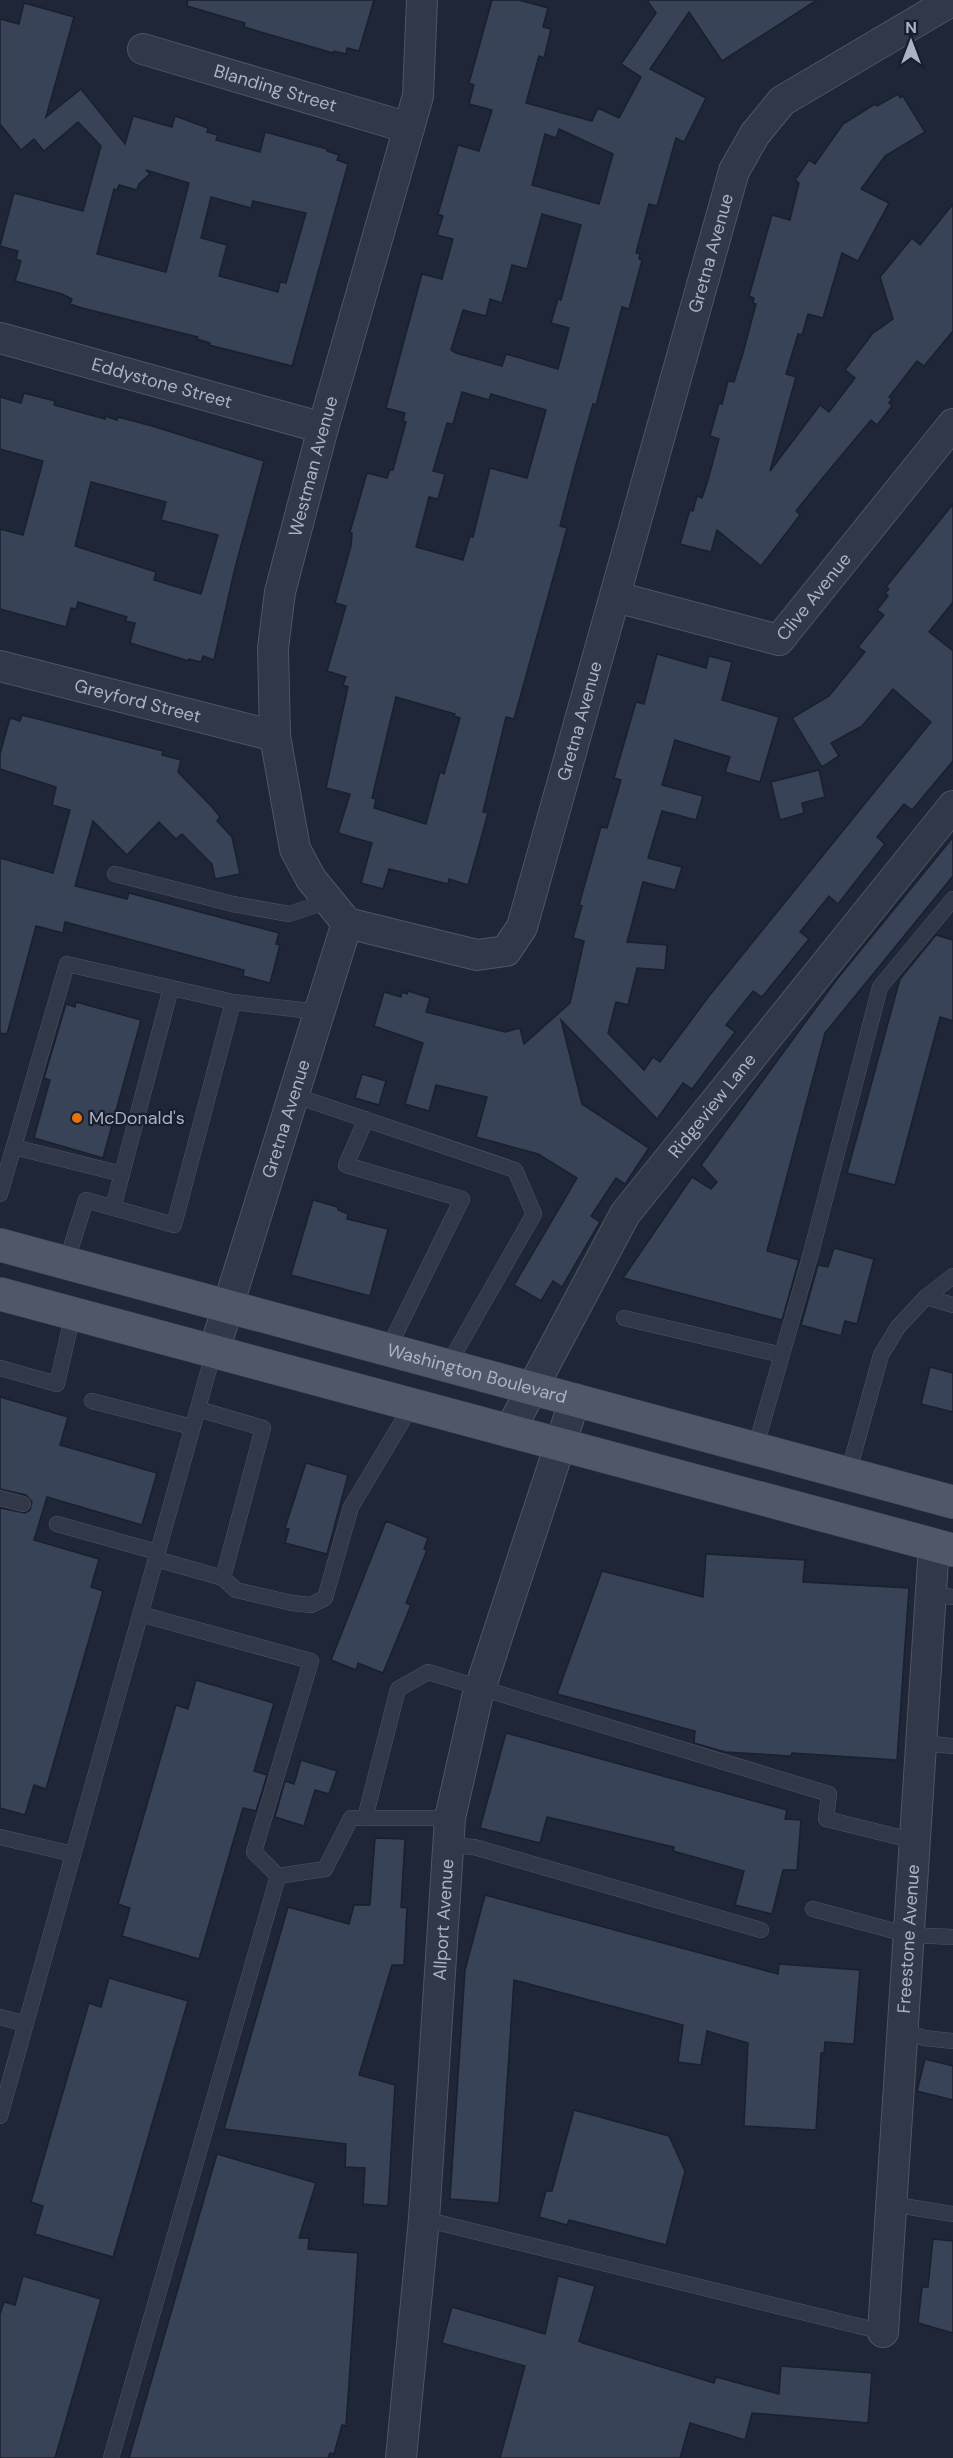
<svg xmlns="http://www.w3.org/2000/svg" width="953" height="2458" font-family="'DM Sans',sans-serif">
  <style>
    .building { fill: #394358; stroke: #19202e; stroke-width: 1.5; fill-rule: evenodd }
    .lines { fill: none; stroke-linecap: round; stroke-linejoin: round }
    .service-casing { stroke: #4f5566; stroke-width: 16 }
    .minor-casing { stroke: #4f5566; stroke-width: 32 }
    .primary-casing { stroke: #3b4151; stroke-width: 34 }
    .service { stroke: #313848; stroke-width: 15 }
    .minor { stroke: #313848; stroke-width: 30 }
    .primary { stroke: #4f5768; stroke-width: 33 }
    .food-dot { fill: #e8710a; stroke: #171e2c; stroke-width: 2 }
    .labels { text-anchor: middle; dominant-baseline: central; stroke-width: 4.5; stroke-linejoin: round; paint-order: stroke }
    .street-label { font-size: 18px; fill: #abb2c5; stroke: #171e2c }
    .poi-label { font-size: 18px; fill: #abb2c5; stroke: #171e2c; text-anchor: start }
  </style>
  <rect width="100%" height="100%" fill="#1e2637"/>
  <g class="building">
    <path d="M188 0H374L359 51 347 48 346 54 334 51 333 53 244 27 245 23 187 6Z"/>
    <path d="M492 0H519L548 8 543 27 551 29 544 58 539 56 526 103 592 121 598 108 619 118 641 77 621 64 656 13 647 0H817L722 61 689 12 650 69 706 98 684 142 676 138 657 206 649 204 636 253 640 254 639 259 642 260 629 309 622 307 596 405 593 404 575 468 560 526 567 528 514 719 506 717 483 812 488 813 468 885 449 879 448 884 389 869 383 889 361 883 372 843 338 833 350 794 326 788 348 687 343 685 346 677 327 671 346 606 335 603 351 546 352 533 350 532 367 473 387 478 390 470H393L406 422 403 421 405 413 386 408 422 274 442 279 453 239 437 235 443 216 438 214 458 145 479 151 492 110 469 104 474 85 469 83ZM559 129 613 154 599 204 532 185 545 134 556 138ZM542 214 581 225 561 300 558 299 551 323 569 328 558 369 506 354 502 366 456 353 451 350 463 310 486 316 490 299 502 303 512 265 527 269ZM462 392 489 400 491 394 546 410 527 478 490 468 473 537 470 536 463 560 416 547 429 497 438 499 445 474 433 471 447 423 453 424ZM396 697 455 714 454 716 460 718 444 774 440 772 426 824 374 808 376 799 372 798Z"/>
    <path d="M24 3 74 17 46 117 81 89 125 144 133 116 172 127 175 116 208 128 207 132 218 135 216 140 260 152 265 132 327 149V151L339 155 337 160 348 164 292 366 209 345 210 343 197 339 198 337 82 308 70 304 72 299 62 294 15 281 21 261 16 259 18 251 0 246 14 193 83 211 101 146 78 122 44 151 34 139 21 150 0 124V19L19 24ZM146 170 189 183 166 272 97 254 114 189 117 190 119 185 137 190 139 184 150 174ZM211 197 251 208 253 201 306 213 286 283 280 282 278 292 219 276 227 245 201 238Z"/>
    <path d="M898 94 900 98 903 96 925 132 885 156 861 189 889 203 858 261 842 253 823 318 808 314 802 335 798 334 786 374 796 377 770 471 820 405 829 412 855 378 845 370 872 334 893 319 880 277 912 238 920 245 953 204V331L924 366 917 361 889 397 892 399 889 403 892 406 877 425 871 420 821 480 796 511 800 515 761 566 717 530 711 552 680 544 690 510 693 511 697 496 702 498 708 480 719 439 710 436 719 403 722 404 728 381 734 382 743 353 756 304 753 303 754 298 749 296 772 215 790 220 799 183 795 180 809 160 815 164 843 124 875 104 877 106Z"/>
    <path d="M24 393 55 401 54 405 105 419V416L117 420 118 417 152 426 264 461 235 568 214 660 203 656 201 662 189 659V661L130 643 135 623 125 621 127 617 78 602 76 609 71 608 66 627 0 609V529L23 535 43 461 0 449V397L21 403ZM91 482 166 502 161 520 218 535 201 594 154 580 156 572 75 546Z"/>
    <path d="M953 504V602L929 632 953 651V761L912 810 904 804 877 837 885 844 838 904 829 896 800 932 809 939 762 997 753 991 726 1025 735 1032 692 1089 683 1083 657 1119 561 1020 582 1104 649 1148 625 1184 616 1178 591 1216 600 1222 562 1287 553 1281 541 1301 514 1285 577 1178 538 1154 476 1137 487 1097 436 1085 429 1111 405 1104 423 1043 374 1026 384 992 401 997 402 992 407 994 408 991 430 998 426 1012 505 1032 520 1028 524 1044 570 1003 584 941 573 938 582 906 579 905 601 827 607 828 621 780 614 778 636 702 644 704 657 654 706 668 709 656 732 662 722 700 779 717 760 782 725 772 730 757 675 740 662 785 703 796 696 820 662 811 648 858 682 867 675 890 643 882 627 942 667 945 665 970 637 968 628 1005 616 1002 608 1033 644 1070 653 1057 660 1062 709 996 931 722 893 689 862 726 831 743 839 756 822 767 792 718 829 696 865 652 858 647 884 615 877 610 888 596 885 593 889 589 886 587Z"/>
    <path d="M22 715 163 751 162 755 181 760 178 772 212 807 220 817 217 821 232 837 240 874 215 879 212 864 182 834 176 839 159 822 127 855 93 821 75 886 127 899 129 893 279 933 276 944 280 945 270 983 243 976 244 970 65 922 63 933 36 926 7 1034 0 1033V858L53 873 70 810 52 805 56 787 0 769V754L10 718 20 721Z"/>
    <path d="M819 770 825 797 802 803 804 813 780 820 771 782Z"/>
    <path d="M953 837V876L825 1033 767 1251 799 1260 782 1320 623 1278 692 1177 711 1189 717 1182 701 1165 837 979Z"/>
    <path d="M936 935 953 940V1021L940 1017 895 1185 847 1173 900 979Z"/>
    <path d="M76 1002 141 1020 103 1158 34 1138 50 1080 44 1078 66 1004 75 1007Z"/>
    <path d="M362 1074 386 1081 379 1105 355 1098Z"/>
    <path d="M313 1200 338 1207V1210L348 1214 347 1219 388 1229 370 1296 291 1275Z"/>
    <path d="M834 1248 874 1259 857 1324 845 1321 841 1336 801 1325 818 1265 828 1267Z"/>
    <path d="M930 1367 953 1373V1412L921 1404Z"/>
    <path d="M0 1397 68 1417 60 1445 157 1473 142 1525 47 1497 34 1540 99 1559 91 1587 103 1591 46 1789 34 1785 25 1815 0 1808V1508L25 1513 30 1510 32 1502 26 1495 0 1489Z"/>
    <path d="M306 1463 348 1475 327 1554 285 1543 289 1529 285 1528Z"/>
    <path d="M386 1521 428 1538 424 1549 427 1550 406 1603 411 1605 383 1673 358 1663 356 1670 331 1660Z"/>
    <path d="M706 1554 805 1560 803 1582 909 1588 897 1760 792 1753 791 1756 725 1752 694 1743 695 1731 557 1694 602 1571 703 1597Z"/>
    <path d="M196 1680 274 1703 254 1771 267 1775 256 1811 243 1808 199 1959 122 1936 130 1908 118 1904 176 1705 188 1709Z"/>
    <path d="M506 1733 787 1810 785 1819 801 1820 797 1870H783L772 1914 735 1905 744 1871 673 1851 674 1847 547 1817 540 1843 480 1828Z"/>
    <path d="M301 1760 337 1771 329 1794 315 1790 304 1826 275 1817 285 1781 294 1784Z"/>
    <path d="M375 1838 405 1839 401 1907 407 1908 404 1965H392L359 2075 395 2085 388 2206 363 2204 365 2168 345 2167 346 2144 224 2129 288 1907 349 1924 354 1905H370Z"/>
    <path d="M485 1895 778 1974 779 1964 860 1970 854 2044 825 2042 824 2053H821L816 2130 744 2126 748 2043 707 2031 701 2065 678 2062 683 2025 514 1980 499 2203 450 2199 465 1970Z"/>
    <path d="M109 1978 188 2001 113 2257 35 2234 43 2206 31 2202 89 2003 101 2007Z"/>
    <path d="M925 2059 953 2066V2100L917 2091Z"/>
    <path d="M574 2110 669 2136 685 2171 666 2245 569 2220 567 2225 539 2217 546 2191H552Z"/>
    <path d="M217 2154 316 2183 299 2238H309L308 2249 358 2253 346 2426 342 2425 334 2454 330 2453 328 2458H129Z"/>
    <path d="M933 2239 953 2241V2333L918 2323 922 2287H928Z"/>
    <path d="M23 2276 101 2299 55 2458H0V2314L4 2302 15 2305Z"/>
    <path d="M558 2276 595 2286 579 2341 583 2343 714 2383 716 2377 779 2394 781 2366 872 2373 868 2423 752 2413 745 2440 690 2423 680 2458H500L525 2366 442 2343 452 2307 545 2334Z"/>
  </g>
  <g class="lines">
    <g class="service-casing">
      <g id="service">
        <path d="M115 874 233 904 289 914 329 901"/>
        <path d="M293 1095 515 1170 534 1214 448 1365"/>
        <path d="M366 1119 346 1165 462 1199 388 1349"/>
        <path d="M14 1147 122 1174"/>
        <path d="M0 1194 67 964 233 1002 319 1012"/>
        <path d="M113 1208 171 988"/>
        <path d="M66 1263 86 1200 174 1225 233 1002"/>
        <path d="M953 1276 926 1297 953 1305"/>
        <path d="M624 1318 782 1355"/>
        <path d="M0 1368 57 1384 73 1314"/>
        <path d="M92 1401 192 1427"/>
        <path d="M755 1449 811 1253 880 987 953 899"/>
        <path d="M848 1474 881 1355 898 1327 926 1297"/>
        <path d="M0 1498 23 1504"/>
        <path d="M57 1524 157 1552"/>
        <path d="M156 1559 223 1578 263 1428 198 1409"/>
        <path d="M223 1578 236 1590 292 1603 311 1605 325 1598 351 1507 412 1405"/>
        <path d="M931 1594 953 1597"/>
        <path d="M140 1614 311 1661 254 1852 278 1876"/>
        <path d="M921 1743 953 1746"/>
        <path d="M365 1818 398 1689 428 1672 829 1794 826 1819 915 1841"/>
        <path d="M0 1837 73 1854"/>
        <path d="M448 1845 474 1847 761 1930"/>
        <path d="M813 1909 909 1935 953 1937"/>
        <path d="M0 2017 26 2024"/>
        <path d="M902 2030 924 2038 953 2041"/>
        <path d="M0 2116 214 1351"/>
        <path d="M891 2204 953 2214"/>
        <path d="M424 2219 883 2332"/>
        <path d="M111 2458 278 1876 325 1869 351 1818H450"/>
      </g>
    </g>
    <g class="minor-casing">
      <g id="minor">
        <path id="s1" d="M143 49 409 128"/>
        <path id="s2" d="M0 338 323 428"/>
        <path id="s3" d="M616 597 779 640 953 424"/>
        <path id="s4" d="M0 666 275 736"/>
        <path id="s5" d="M347 923 311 879 295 849 275 736 273 648 280 592 323 428 418 96 422 0"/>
        <path id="s6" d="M214 1351 347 923 477 955 506 951 522 927 734 171 755 134 782 101 953 0"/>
        <path id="s7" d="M509 1432 625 1214 953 806"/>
        <path id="s8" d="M883 2332 934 1545"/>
        <path id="s9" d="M401 2458 424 2219 450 1818 477 1698 575 1399"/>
      </g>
    </g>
    <g class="primary-casing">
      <g id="primary">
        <path id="s10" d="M0 1245 953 1502"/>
        <path d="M0 1294 953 1550"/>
      </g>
    </g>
    <use href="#service" class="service"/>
    <use href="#minor" class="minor"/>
    <use href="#primary" class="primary"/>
  </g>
  <circle class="food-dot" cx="77" cy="1118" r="6"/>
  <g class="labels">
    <g class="street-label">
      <text stroke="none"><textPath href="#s1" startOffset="138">Blanding Street</textPath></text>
      <text stroke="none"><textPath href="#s6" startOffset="1340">Gretna Avenue</textPath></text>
      <text stroke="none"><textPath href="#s2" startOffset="168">Eddystone Street</textPath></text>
      <text stroke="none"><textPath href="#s5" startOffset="480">Westman Avenue</textPath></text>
      <text stroke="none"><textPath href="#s3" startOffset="224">Clive Avenue</textPath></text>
      <text stroke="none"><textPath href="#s4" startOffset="142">Greyford Street</textPath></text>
      <text stroke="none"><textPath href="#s6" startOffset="854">Gretna Avenue</textPath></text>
      <text stroke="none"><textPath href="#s7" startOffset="386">Ridgeview Lane</textPath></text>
      <text stroke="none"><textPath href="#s6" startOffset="243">Gretna Avenue</textPath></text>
      <text stroke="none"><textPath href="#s10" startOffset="494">Washington Boulevard</textPath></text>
      <text stroke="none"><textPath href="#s9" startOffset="540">Allport Avenue</textPath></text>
      <text stroke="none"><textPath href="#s8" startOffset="394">Freestone Avenue</textPath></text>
    </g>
    <g class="poi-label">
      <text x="89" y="1118">McDonald's</text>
    </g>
  </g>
  <g transform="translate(911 42)" stroke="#171e2c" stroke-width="4.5" paint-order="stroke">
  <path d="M0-4.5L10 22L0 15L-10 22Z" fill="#abb2c5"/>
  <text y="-9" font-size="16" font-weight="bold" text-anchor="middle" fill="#abb2c5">N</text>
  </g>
</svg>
